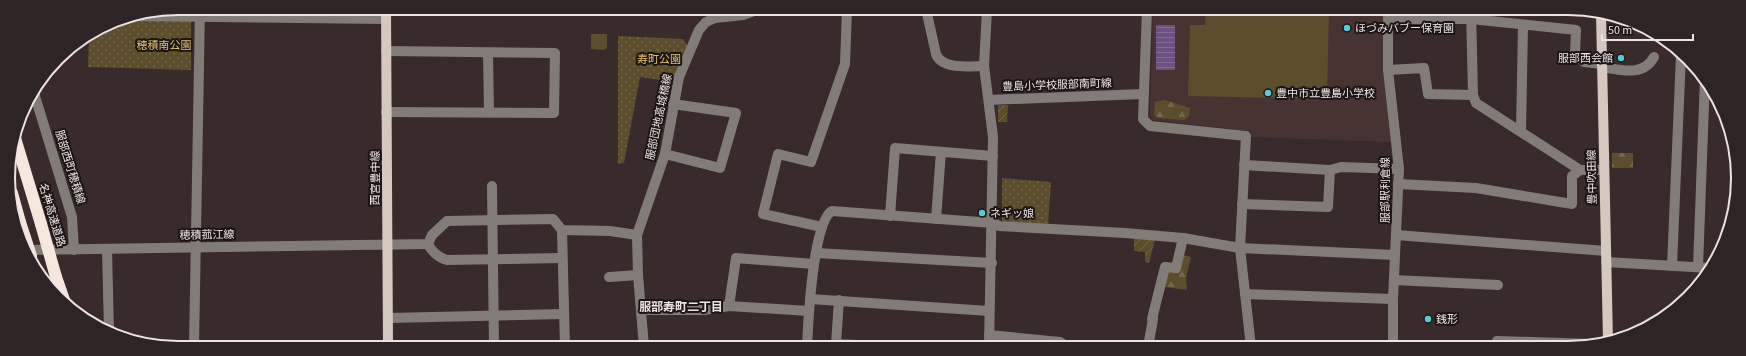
<svg xmlns="http://www.w3.org/2000/svg" width="1746" height="356" font-family="'Source Sans 3','Noto Sans JP',sans-serif">
  <style>
    .built { fill: #483333 }
    .grass { fill: #5c4e2c }
    .forest { fill: url(#forest-firs) }
    .park { fill: url(#park-dots) }
    .garden { fill: url(#garden-furrows) }
    .water { fill: url(#water-rules) }
    .lines { fill: none; stroke-linecap: round; stroke-linejoin: round }
    .minor { stroke: #827c78; stroke-width: 10 }
    .major { stroke: #d5c8c1; stroke-width: 10 }
    .highway { stroke: #f6e7de; stroke-width: 12 }
    .highway-bridge { stroke: #f6e7de; stroke-width: 12 }
    .poi-dot { fill: #52cbd9; stroke: #1c1515; stroke-width: 1.5 }
    .labels { text-anchor: middle; dominant-baseline: central; stroke-width: 4; stroke-linejoin: round; paint-order: stroke }
    .poi-label { font-size: 11px; fill: #ede3e3; stroke: #1c1515; text-anchor: start }
    .park-label { font-size: 11px; fill: #e3c06b; stroke: #1c1515 }
    .street-label { font-size: 11px; fill: #ede3e3; stroke: #1c1515 }
    .neighbourhood-label { font-size: 12px; font-weight: bold; fill: #ede3e3; stroke: #1c1515 }
    .rim { fill: none; stroke: #ede3e3; stroke-width: 2 }
  </style>
  <defs>
    <pattern id="forest-firs" width="22" height="20" patternUnits="userSpaceOnUse"><rect width="22" height="20" fill="#5c4e2c"/><path d="M5 1l3.5 6h-7zM16 11l3.5 6h-7z" fill="#74674a"/></pattern>
    <pattern id="park-dots" width="8" height="8" patternUnits="userSpaceOnUse"><rect width="8" height="8" fill="#5c4e2c"/><path d="M2 2h.1M6 6h.1" fill="none" stroke="#74674a" stroke-width="1.8" stroke-linecap="round"/></pattern>
    <pattern id="garden-furrows" width="10" height="10" patternUnits="userSpaceOnUse"><rect width="10" height="10" fill="#5c4e2c"/><path d="M-1 1l2-2M0 10L10 0M9 11l2-2" fill="none" stroke="#74674a"/></pattern>
    <pattern id="water-rules" width="6" height="5" patternUnits="userSpaceOnUse"><rect width="6" height="5" fill="#6c5181"/><path d="M0 2.5h6" fill="none" stroke="#816a93"/></pattern>
  </defs>
  <rect width="100%" height="100%" fill="#392b2b"/>
  <path class="built" d="M1153 9H1384L1383 73 1391 142 1251 137V131L1153 120 1150 116Z"/>
  <g class="grass">
    <path d="M1206 9H1329L1327 99 1188 96 1190 25H1205Z"/>
    <path d="M591 34H607V48L604 50 591 49Z"/>
  </g>
  <g class="forest">
    <path d="M1165 100 1190 108 1189 116 1184 120 1158 118 1154 115 1155 102Z"/>
    <rect x="1612" y="153" width="21" height="15"/>
    <path d="M1183 255 1191 257 1186 278 1187 290 1165 287 1168 272Z"/>
  </g>
  <g class="park">
    <path d="M113 21H191V70L88 67 89 37Z"/>
    <path d="M618 36 683 39 687 45 672 82 640 77 624 163 618 164Z"/>
    <path d="M1002 178 1051 182 1048 226 1002 221Z"/>
  </g>
  <g class="garden">
    <path d="M998 105H1008L1007 122H998Z"/>
    <path d="M1134 238 1155 240 1149 263 1145 262V252L1134 251Z"/>
  </g>
  <rect class="water" x="1156" y="25" width="19" height="45"/>
  <g class="lines">
    <g class="minor">
      <path d="M926 9 936 54C942 70 970 66 984 66"/>
      <path d="M987 9 984 66 993 137 989 347"/>
      <path d="M1147 9 1143 119 1150 126 1246 136 1240 248 1251 347"/>
      <path d="M1388 9V70L1399 169 1393 299V347"/>
      <path d="M1471 9 1473 95 1476 103 1580 170H1604"/>
      <path d="M136 16 386 19"/>
      <path d="M1388 19H1471L1576 30 1575 53 1584 62 1602 64"/>
      <path d="M386 51 555 53 554 113 386 112"/>
      <path d="M488 53 489 112"/>
      <path d="M1602 67C1621 70 1643 77 1654 57"/>
      <path d="M1388 70 1424 68 1428 94 1473 95"/>
      <path d="M34 93 72 217 74 250"/>
      <path d="M989 100 1143 94"/>
      <path d="M1521 131 1523 25"/>
      <path d="M665 154 720 168 736 113 673 104"/>
      <path d="M1244 165 1330 170 1341 167 1399 169"/>
      <path d="M1398 184 1476 188 1572 204V176L1580 170"/>
      <path d="M492 186 494 347"/>
      <path d="M1242 204 1328 207 1330 170"/>
      <path d="M890 216 895 148 993 156"/>
      <path d="M936 219 941 152"/>
      <path d="M822 227 763 214 778 154 811 162 845 64 847 9"/>
      <path d="M562 230 565 347"/>
      <path d="M1396 235 1606 251"/>
      <path d="M428 244C431 251 439 258 447 260L562 258"/>
      <path d="M107 249 109 332"/>
      <path d="M27 250 428 244 432 235 447 221 553 219 562 230 610 231 637 235"/>
      <path d="M816 253 992 263"/>
      <path d="M1606 262 1710 268"/>
      <path d="M1672 266 1681 55"/>
      <path d="M1698 267 1705 78"/>
      <path d="M609 277 638 275"/>
      <path d="M1394 280 1498 285"/>
      <path d="M1245 294 1393 299"/>
      <path d="M810 299 989 311"/>
      <path d="M839 300 836 344 899 347"/>
      <path d="M729 306 736 258 814 264"/>
      <path d="M641 310H704L729 306 809 311"/>
      <path d="M388 318 564 314"/>
      <path d="M989 335 1060 342 1068 347"/>
      <path d="M1497 341 1594 344"/>
      <path d="M194 347 200 8"/>
      <path d="M644 347 638 275 637 235 665 154 679 77 699 30 706 22 715 18 743 15 760 9"/>
      <path d="M807 347C808 325 813 220 832 211L993 223 999 226 1125 233 1183 238 1240 248 1395 255"/>
      <path d="M1148 347 1153 319H1152L1165 267 1176 268 1183 238"/>
    </g>
    <g class="major">
      <path d="M386 8 388 347"/>
      <path d="M1601 13 1608 341"/>
    </g>
    <g class="highway">
      <path d="M15 138 41 224"/>
      <path d="M12 193 20 222"/>
      <path d="M56 277 64 300"/>
    </g>
    <g class="highway-bridge">
      <path d="M20 222 31 256"/>
      <path d="M41 224 56 277"/>
    </g>
  </g>
  <g class="poi-dot">
    <circle cx="1347" cy="28" r="4"/>
    <circle cx="1621" cy="58" r="4"/>
    <circle cx="1268" cy="93" r="4"/>
    <circle cx="982" cy="213" r="4"/>
    <circle cx="1428" cy="319" r="4"/>
  </g>
  <g class="labels">
    <g class="poi-label">
      <text x="1355" y="28">ほづみバブー保育園</text>
      <text x="1613" y="58" text-anchor="end">服部西会館</text>
      <text x="1276" y="93">豊中市立豊島小学校</text>
      <text x="990" y="213">ネギッ娘</text>
      <text x="1436" y="319">銭形</text>
    </g>
    <g class="park-label">
      <text x="164" y="45">穂積南公園</text>
      <text x="659" y="59">寿町公園</text>
    </g>
    <g class="street-label">
      <text transform="translate(1057 85) rotate(-2)">豊島小学校服部南町線</text>
      <text transform="translate(659 117) rotate(-78)">服部団地高城橋線</text>
      <text transform="translate(70 167) rotate(73)">服部西町穂積線</text>
      <text transform="translate(1592 177) rotate(-91)">豊中吹田線</text>
      <text transform="translate(375 178) rotate(-90)">西宮豊中線</text>
      <text transform="translate(1385 190) rotate(-90)">服部駅利倉線</text>
      <text transform="translate(52 215) rotate(73)">名神高速道路</text>
      <text transform="translate(207 235) rotate(-1)">穂積菰江線</text>
    </g>
    <g class="neighbourhood-label">
      <text x="681" y="307">服部寿町二丁目</text>
    </g>
  </g>
  <path d="M0 0H1746V356H0ZM178 15H1568A163 163 0 0 1 1731 178V178A163 163 0 0 1 1568 341H178A163 163 0 0 1 15 178V178A163 163 0 0 1 178 15Z" fill="#2d2525" fill-rule="evenodd"/>
  <path class="rim" d="M178 15H1568A163 163 0 0 1 1731 178V178A163 163 0 0 1 1568 341H178A163 163 0 0 1 15 178V178A163 163 0 0 1 178 15Z"/>
  <path d="M1602 34v6h91v-6" fill="none" stroke="#ede3e3" stroke-width="2"/>
  <text x="1608" y="34" font-size="12" fill="#ede3e3" stroke="#1c1515" stroke-width="3" paint-order="stroke">50 m</text>
</svg>
